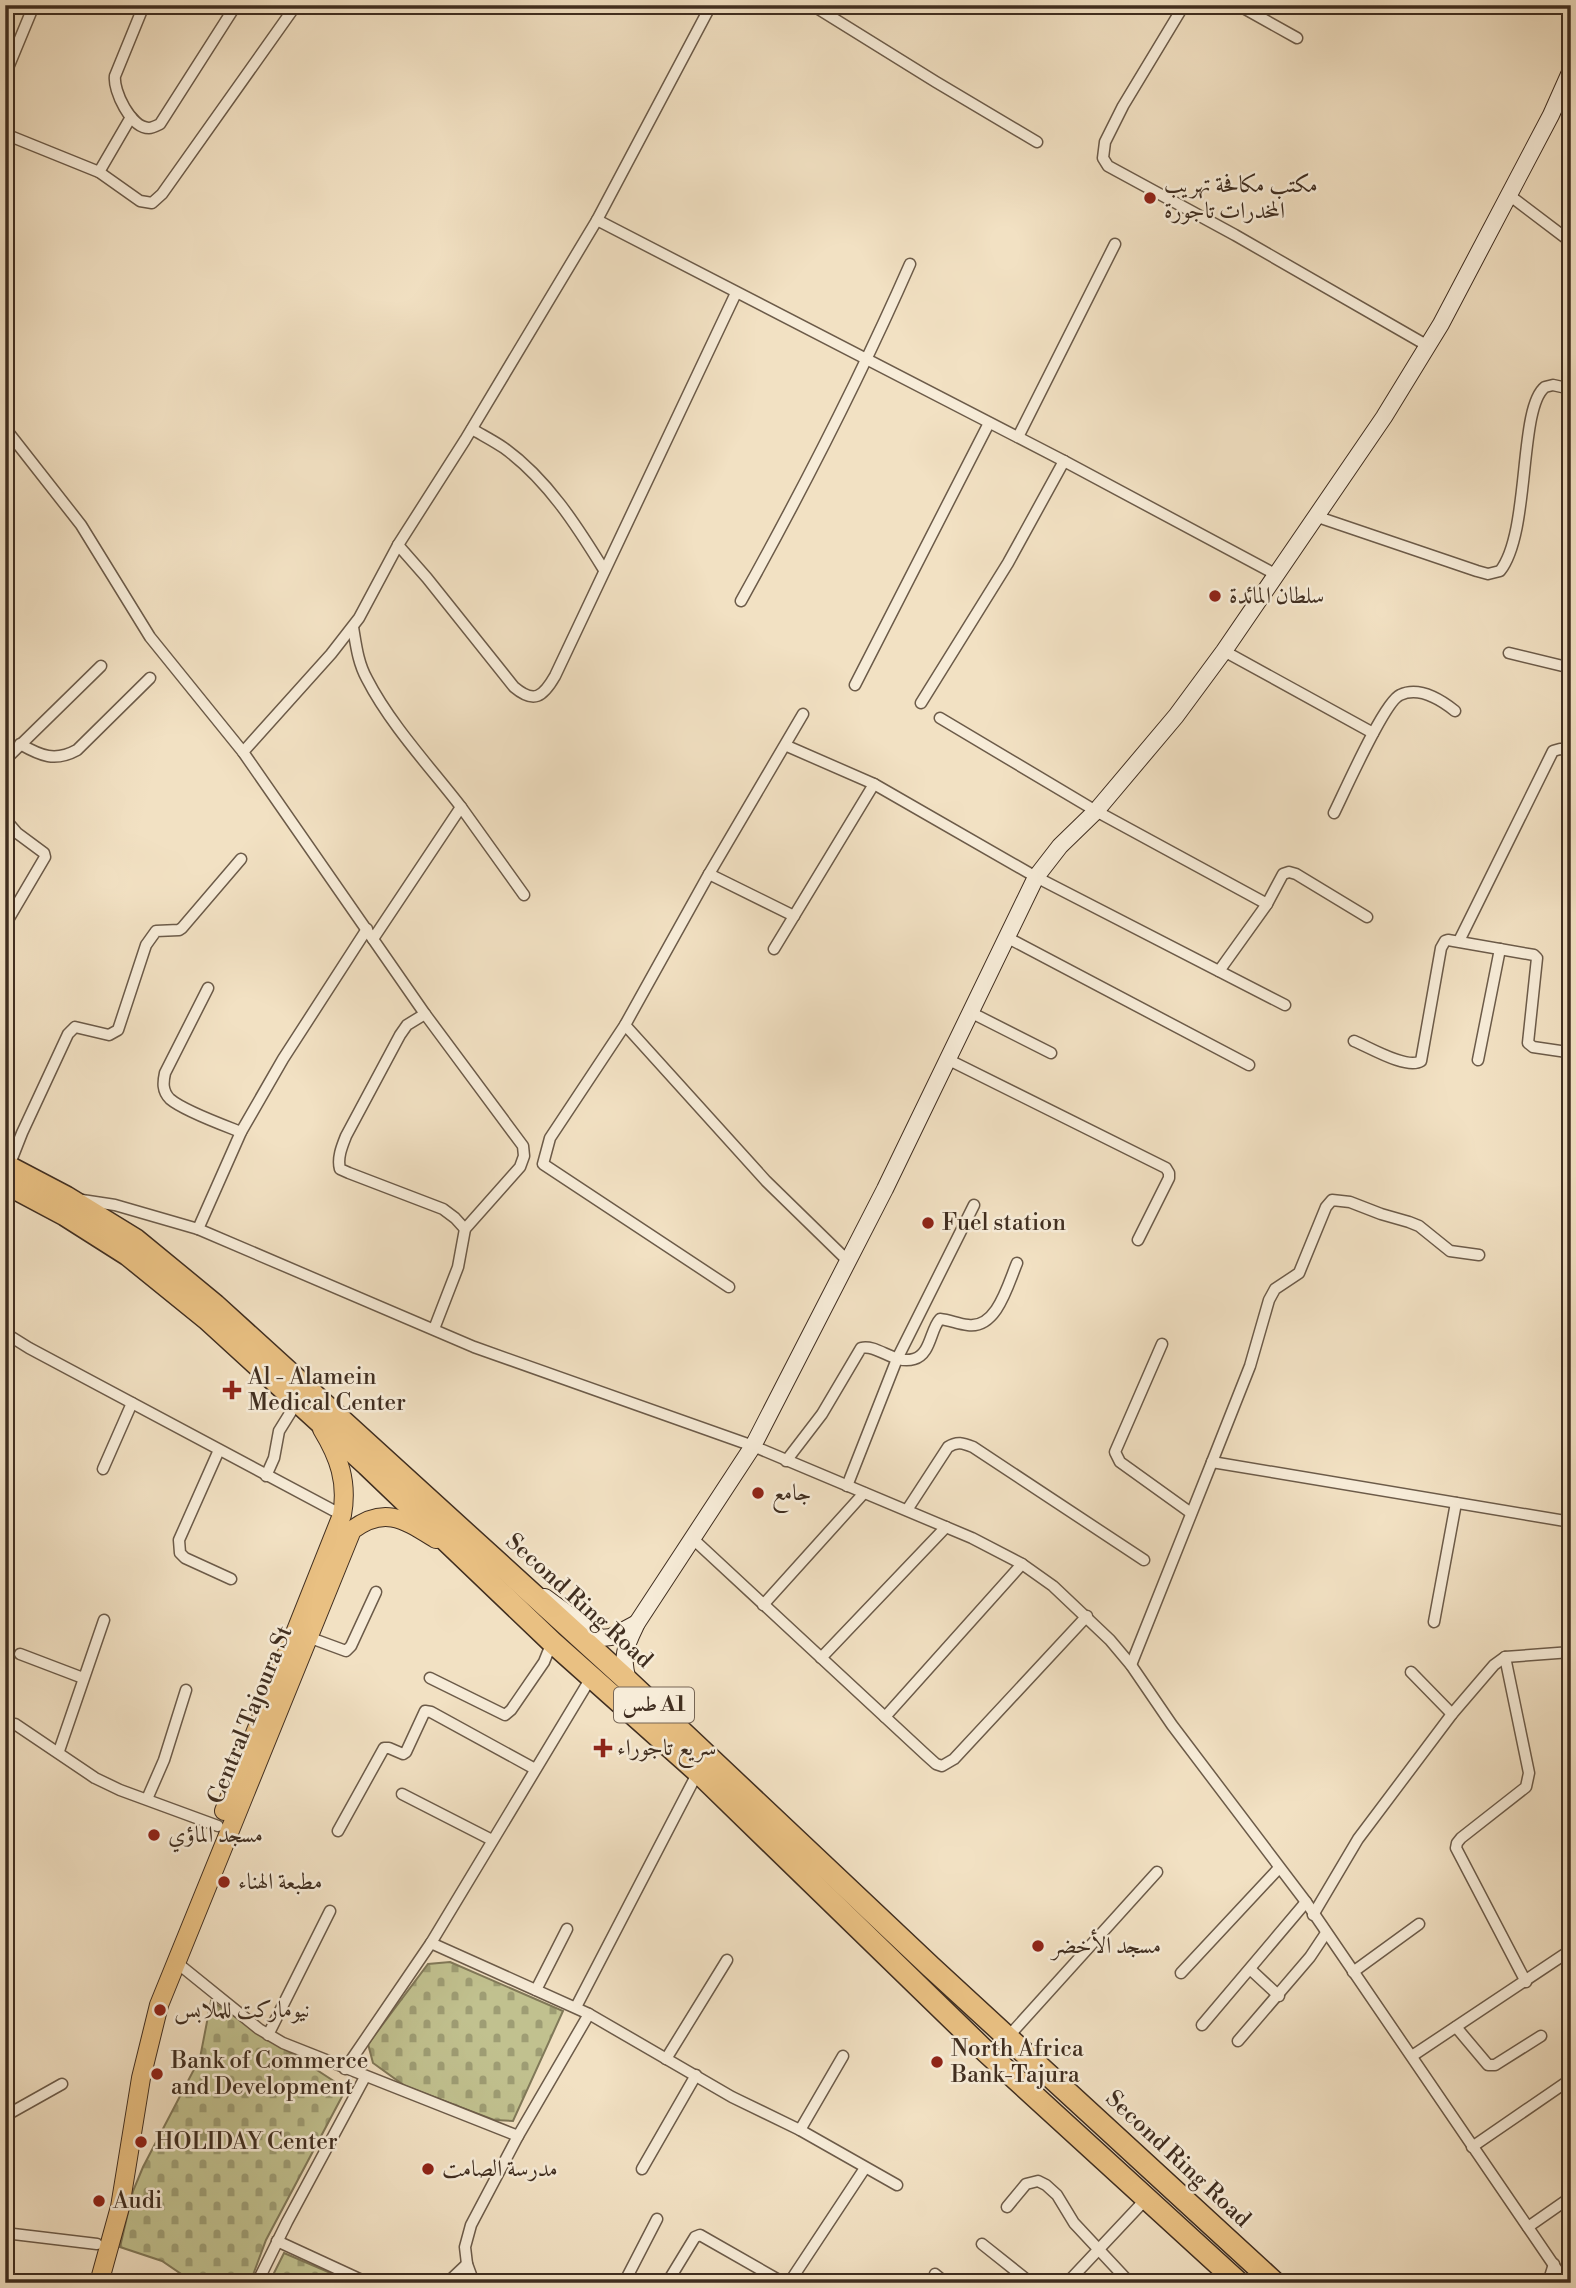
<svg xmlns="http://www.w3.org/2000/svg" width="1576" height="2288" font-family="'Libre Bodoni',Amiri,serif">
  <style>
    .cemetery { fill: url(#cemetery-stones); stroke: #807858; stroke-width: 2 }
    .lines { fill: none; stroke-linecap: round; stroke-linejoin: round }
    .street-casing { stroke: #6c5b49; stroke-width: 13 }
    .secondary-casing { stroke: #402e20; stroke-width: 18 }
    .primary-casing { stroke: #402e20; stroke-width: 20 }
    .highway-casing { stroke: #402e20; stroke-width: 24 }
    .street { stroke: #f7ecd8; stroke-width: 10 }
    .secondary { stroke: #f7ecd8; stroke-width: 16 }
    .primary { stroke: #e9c082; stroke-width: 18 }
    .highway { stroke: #e9c082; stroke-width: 21 }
    .poi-dot { fill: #8f2418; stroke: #f7ecd8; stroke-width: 2.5 }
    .labels { text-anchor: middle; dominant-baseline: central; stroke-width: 5; stroke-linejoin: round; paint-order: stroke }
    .shield { fill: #f7ecd8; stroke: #776757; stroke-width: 2 }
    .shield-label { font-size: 21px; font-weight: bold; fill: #402e20 }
    .poi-label { font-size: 23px; fill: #402e20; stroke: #f7ecd8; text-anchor: start }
    .street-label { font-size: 23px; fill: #402e20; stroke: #f7ecd8 }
  </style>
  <defs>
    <pattern id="cemetery-stones" width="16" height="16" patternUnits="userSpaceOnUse" patternTransform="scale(1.75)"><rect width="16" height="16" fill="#c1c18f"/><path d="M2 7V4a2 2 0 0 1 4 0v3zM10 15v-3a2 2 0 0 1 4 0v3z" fill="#9e9d74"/></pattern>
  </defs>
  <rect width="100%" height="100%" fill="#f2e1c3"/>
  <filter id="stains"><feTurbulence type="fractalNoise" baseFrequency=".00286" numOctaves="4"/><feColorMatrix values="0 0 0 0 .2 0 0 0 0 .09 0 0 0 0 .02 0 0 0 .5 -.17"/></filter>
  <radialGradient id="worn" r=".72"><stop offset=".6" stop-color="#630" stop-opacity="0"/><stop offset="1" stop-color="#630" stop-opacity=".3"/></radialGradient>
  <g class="cemetery">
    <path d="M450 1962 563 2011 513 2121 494 2120 405 2086 373 2063 368 2044 428 1964Z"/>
    <path d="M211 2001 346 2089 266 2240 250 2283H182L184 2276 162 2261 120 2247 133 2191 143 2167 200 2058Z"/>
    <path d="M284 2253 354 2283H269Z"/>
  </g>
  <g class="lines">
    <g class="street-casing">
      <g id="street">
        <path d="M144 5 115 76C113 91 131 128 149 128 151 128 158 125 160 124L236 5"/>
        <path d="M812 5 936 82 1037 142"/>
        <path d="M1184 5 1123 106 1105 142 1103 158 1108 166 1235 235 1428 346"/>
        <path d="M1238 5 1297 38"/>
        <path d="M5 75 34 5"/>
        <path d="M5 134 99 172 140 201 152 203 162 194 296 5"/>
        <path d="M99 172 131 117"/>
        <path d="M1509 195 1571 242"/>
        <path d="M597 220 711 5"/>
        <path d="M5 428 81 525 150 637 243 752 425 1014 523 1146 524 1156 520 1167 465 1229 458 1267 434 1329"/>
        <path d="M472 429C482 435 494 441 504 448 547 479 577 526 604 570"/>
        <path d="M1018 437 1115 244"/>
        <path d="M1315 516 1477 571 1488 574 1500 571C1531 532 1518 408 1545 387L1553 385 1571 389"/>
        <path d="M398 545 427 578 514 687C534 704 543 697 555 676L736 293"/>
        <path d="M741 601C802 491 859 380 910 264"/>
        <path d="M353 627C356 645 358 663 367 679 390 724 430 767 461 807L373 939"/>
        <path d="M1224 651 1373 733"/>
        <path d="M1509 653 1571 668"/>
        <path d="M855 685 989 423"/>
        <path d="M921 703 1008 563 1064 461"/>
        <path d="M940 718 1096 811 1267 904"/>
        <path d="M20 744C41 756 55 762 77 750L150 678"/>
        <path d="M787 746 874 784"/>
        <path d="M243 752 331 654 359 618 398 545 465 440 597 220 1064 461 1275 574"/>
        <path d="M5 760 101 666"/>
        <path d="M461 807 524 895"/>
        <path d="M1334 813C1344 793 1384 702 1400 695 1419 686 1440 699 1455 711"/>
        <path d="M5 819 17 833 44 853 45 857 5 925"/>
        <path d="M709 874 794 916"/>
        <path d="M1008 938 1249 1065"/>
        <path d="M1459 941 1553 751 1560 749 1571 750"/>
        <path d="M774 949 874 784 1036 877 1285 1005"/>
        <path d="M1219 971 1267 904 1283 874 1289 872 1296 874 1367 917"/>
        <path d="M208 988 165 1073C163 1082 162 1091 170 1099 184 1111 223 1125 241 1132"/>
        <path d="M970 1012 1051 1053"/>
        <path d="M425 1014 407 1025 400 1035 346 1136C342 1146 337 1158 340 1169L349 1173 443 1209 455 1218 465 1229"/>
        <path d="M625 1025 766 1181 848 1261"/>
        <path d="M1354 1041C1369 1047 1407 1070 1421 1061L1441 948 1445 941 1448 940 1534 955 1537 958 1528 1043 1533 1047 1567 1052"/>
        <path d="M947 1059 1166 1168 1169 1173V1178L1138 1240"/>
        <path d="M1478 1060 1500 949"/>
        <path d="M9 1166 22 1133 68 1034 75 1027 109 1035 118 1030 146 945 156 931 179 930 182 928 241 859"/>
        <path d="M82 1200 115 1205 198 1229 474 1347 753 1446 972 1538 1022 1564 1053 1586 1110 1640 1131 1665 1172 1725 1306 1902 1566 2283"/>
        <path d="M198 1229 241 1132 283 1059 367 929"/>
        <path d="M729 1287 543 1164 550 1138 625 1025 709 874 803 714"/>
        <path d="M5 1333 29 1348 342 1515"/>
        <path d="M1162 1344 1115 1452 1120 1462 1191 1513"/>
        <path d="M219 1450 179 1540 180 1553 185 1558 231 1579"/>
        <path d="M786 1461 822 1414 861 1348C878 1344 894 1365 914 1359 931 1354 930 1330 940 1319 950 1320 958 1324 968 1325 997 1329 1008 1284 1017 1263"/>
        <path d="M1212 1462 1250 1366 1269 1300 1275 1289 1299 1273 1326 1207 1332 1200 1350 1202 1381 1214 1409 1222 1419 1226 1450 1251 1479 1255"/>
        <path d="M103 1469 132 1403"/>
        <path d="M266 1476 274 1458 279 1431 297 1402"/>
        <path d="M847 1486 897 1359 974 1205"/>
        <path d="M907 1510 948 1447C957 1441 963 1443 973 1447L1144 1560"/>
        <path d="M692 1538 926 1755 936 1764 942 1766 954 1759 1087 1616"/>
        <path d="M763 1605 864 1493"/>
        <path d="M1434 1622 1456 1503"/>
        <path d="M308 1637 346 1651 351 1646 376 1592"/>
        <path d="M20 1654 83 1678"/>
        <path d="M1505 1657 1529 1773 1526 1787 1461 1838 1457 1843 1456 1848 1526 1982"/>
        <path d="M821 1658 946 1527"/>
        <path d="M1131 1665 1212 1462 1571 1522"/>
        <path d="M1411 1672 1452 1714"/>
        <path d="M430 1678 505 1715 511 1710 544 1662 552 1642"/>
        <path d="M885 1717 1022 1564"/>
        <path d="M15 1724 95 1778 120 1790 218 1826"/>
        <path d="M59 1751 104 1620"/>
        <path d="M402 1794 492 1840"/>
        <path d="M147 1799 164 1760 186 1690"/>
        <path d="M338 1831 384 1748H389L403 1754 406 1752 425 1711 431 1712 535 1769"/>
        <path d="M5 1838H6"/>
        <path d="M1313 1915 1358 1839 1452 1714 1494 1665 1505 1657 1571 1652"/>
        <path d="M431 1943 589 2014 732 2097 800 2130 897 2185"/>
        <path d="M176 1962 259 2029 283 2043 518 2136"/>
        <path d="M1250 1969 1279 1996"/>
        <path d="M1353 1972 1419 1924"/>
        <path d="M1181 1973 1279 1868"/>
        <path d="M536 1990 567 1929"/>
        <path d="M576 2007 698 1772"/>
        <path d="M1202 2025 1306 1902"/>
        <path d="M1456 2027 1488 2065H1495L1541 2036"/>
        <path d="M268 2035 330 1911"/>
        <path d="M1007 2038 1157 1872"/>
        <path d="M1238 2041 1310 1957 1326 1933"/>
        <path d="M1412 2056 1571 1950"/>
        <path d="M666 2059 727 1960"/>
        <path d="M345 2069 431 1943 592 1676"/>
        <path d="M5 2116 62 2084"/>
        <path d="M800 2130 843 2056"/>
        <path d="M1472 2147 1571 2079"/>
        <path d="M642 2169 696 2075"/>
        <path d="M1007 2207 1026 2184 1038 2181 1046 2185 1057 2195 1074 2223 1130 2283"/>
        <path d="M1528 2227 1571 2197"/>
        <path d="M5 2233 97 2244"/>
        <path d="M277 2241 368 2283"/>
        <path d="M982 2244 1031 2283"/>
        <path d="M935 2274 946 2283"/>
        <path d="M257 2283 287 2222 365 2077"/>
        <path d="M447 2283 467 2264"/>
        <path d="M474 2283 467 2264 465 2247 471 2225 518 2136 589 2014"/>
        <path d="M624 2283 657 2219"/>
        <path d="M667 2283 695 2237 700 2235 784 2283"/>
        <path d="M789 2283 865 2168"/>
        <path d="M1067 2283 1146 2199"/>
        <path d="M1548 2283 1554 2264"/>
      </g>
    </g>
    <g class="secondary-casing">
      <g id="secondary">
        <path d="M545 1597 601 1638 611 1637 637 1623"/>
        <path d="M628 1681C621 1654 625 1648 637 1623L753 1446 885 1189 1036 877 1060 846 1096 811 1176 716 1224 651 1384 417 1441 324 1551 115 1571 70"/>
      </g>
    </g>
    <g class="primary-casing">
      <g id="primary">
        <path d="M224 1811 342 1515C348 1482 339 1457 322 1429"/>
        <path d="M99 2283 120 2207 141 2078 159 2005 352 1530C385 1505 405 1520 436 1539"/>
      </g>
    </g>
    <g class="highway-casing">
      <g id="highway">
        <path d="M5 1165 66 1197 136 1240 215 1305 628 1681 931 1967 1275 2283"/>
        <path d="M5 1183 65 1215 128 1255 207 1319 367 1465 552 1642 698 1772 983 2049 1239 2283"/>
      </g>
    </g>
    <use href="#street" class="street"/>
    <use href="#secondary" class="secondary"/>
    <use href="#primary" class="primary"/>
    <use href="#highway" class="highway"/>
  </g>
  <g class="poi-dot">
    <circle cx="1150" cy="198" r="7"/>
    <circle cx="1215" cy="596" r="7"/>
    <circle cx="928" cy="1223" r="7"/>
    <path d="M228.5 1379.5h7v7h7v7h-7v7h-7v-7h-7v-7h7z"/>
    <circle cx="758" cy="1493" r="7"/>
    <path d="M599.5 1737.5h7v7h7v7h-7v7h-7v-7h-7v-7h7z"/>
    <circle cx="154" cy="1835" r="7"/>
    <circle cx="224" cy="1882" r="7"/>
    <circle cx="1038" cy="1946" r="7"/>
    <circle cx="160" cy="2010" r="7"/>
    <circle cx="937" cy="2062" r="7"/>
    <circle cx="157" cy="2074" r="7"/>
    <circle cx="141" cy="2142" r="7"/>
    <circle cx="428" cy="2169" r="7"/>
    <circle cx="99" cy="2201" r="7"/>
  </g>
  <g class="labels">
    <rect class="shield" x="614" y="1687.5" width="80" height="35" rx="5"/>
    <g class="shield-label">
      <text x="654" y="1705">طس A1</text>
    </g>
    <g class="poi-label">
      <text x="1164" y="185">مكتب مكافحة تهريب<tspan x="1164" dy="26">المخدرات تاجورة</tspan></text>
      <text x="1229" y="596">سلطان المائدة</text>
      <text x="942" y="1223">Fuel station</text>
      <text x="248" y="1377">Al - Alamein<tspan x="248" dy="26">Medical Center</tspan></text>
      <text x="772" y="1493">جامع</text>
      <text x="617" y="1748">سريع تاجوراء</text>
      <text x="168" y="1835">مسجد الماؤي</text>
      <text x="238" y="1882">مطبعة الهناء</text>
      <text x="1052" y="1946">مسجد الأخضر</text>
      <text x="174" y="2010">نيوماركت للملابس</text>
      <text x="951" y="2049">North Africa<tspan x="951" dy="26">Bank-Tajura</tspan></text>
      <text x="171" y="2061">Bank of Commerce<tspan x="171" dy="26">and Development</tspan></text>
      <text x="155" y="2142">HOLIDAY Center</text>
      <text x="442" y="2169">مدرسة الصامت</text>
      <text x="113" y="2201">Audi</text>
    </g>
    <g class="street-label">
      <text transform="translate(579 1601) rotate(42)">Second Ring Road</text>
      <text transform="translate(250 1715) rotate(-68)">Central Tajoura St</text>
      <text transform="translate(1178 2159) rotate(43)">Second Ring Road</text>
    </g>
  </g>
  <rect width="1576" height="2288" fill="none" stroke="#f2e1c3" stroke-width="28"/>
  <rect x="7" y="7" width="1562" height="2274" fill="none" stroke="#402e20" stroke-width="3.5"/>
  <rect x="14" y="14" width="1548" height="2260" fill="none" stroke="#402e20" stroke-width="2"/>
  <rect width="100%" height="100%" filter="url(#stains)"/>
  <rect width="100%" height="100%" fill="url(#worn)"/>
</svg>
